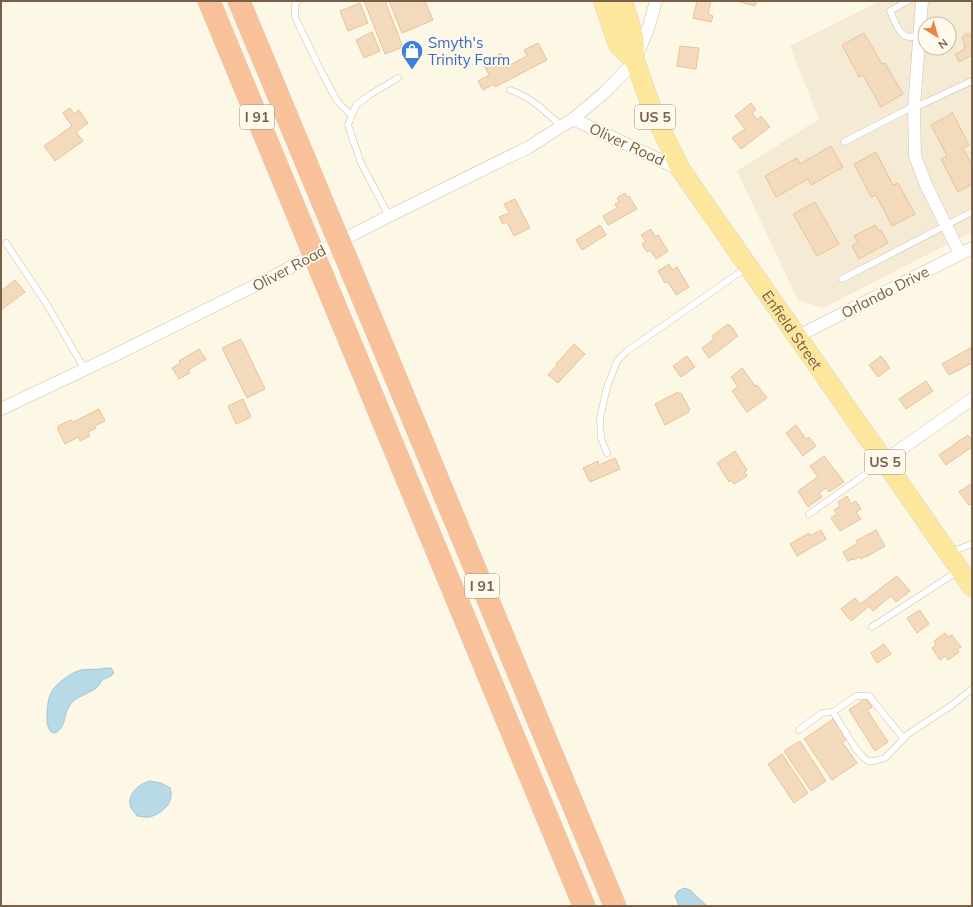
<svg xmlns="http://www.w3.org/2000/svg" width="973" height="907" font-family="Mulish,sans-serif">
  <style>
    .residential { fill: #f5ead3; fill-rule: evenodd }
    .water { fill: #b8dae7; stroke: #9ec8da }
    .building { fill: #f3dabc; stroke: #e7c39b }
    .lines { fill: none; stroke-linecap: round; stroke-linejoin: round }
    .lane-casing { stroke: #cfc0ab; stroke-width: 7 }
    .street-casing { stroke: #cfc0ab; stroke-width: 13 }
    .primary-casing { stroke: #dcd6d0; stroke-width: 20 }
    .highway-casing { stroke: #dcd6d0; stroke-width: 23 }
    .lane { stroke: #fff; stroke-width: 6 }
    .street { stroke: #fff; stroke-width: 12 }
    .primary { stroke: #fde79c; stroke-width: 19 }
    .highway { stroke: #f9c19a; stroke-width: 22 }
    .highway-bridge-casing { stroke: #dcd6d0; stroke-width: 23; stroke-linecap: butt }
    .highway-bridge { stroke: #f9c19a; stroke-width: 22 }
    .labels { text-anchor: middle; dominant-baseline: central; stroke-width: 3.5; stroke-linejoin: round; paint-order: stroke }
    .shield { fill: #fffaec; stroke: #a08e7a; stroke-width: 1 }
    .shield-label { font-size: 14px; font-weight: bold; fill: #776049 }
    .shop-label { font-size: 15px; fill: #366cbe; stroke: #fffaec; text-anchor: start }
    .street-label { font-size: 15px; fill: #776049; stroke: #fffaec }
  </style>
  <rect width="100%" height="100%" fill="#fdf7e5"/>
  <path class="residential" d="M880 1H972V232L823 308 798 300 737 171 819 119 790 46ZM925 24H949V48H925Z"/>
  <g class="water">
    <path d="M106 668H111L114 673 111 676 102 680C97 694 78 693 70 705 63 715 67 725 56 733L51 732C46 725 47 720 47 711 48 705 48 698 51 693 55 684 72 672 81 670 90 669 98 670 106 668Z"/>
    <path d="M150 781 161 783 170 788C175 802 163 813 150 817 146 818 141 816 137 816 135 813 133 811 131 808 126 795 138 784 150 781Z"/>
    <path d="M684 888 690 890 707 906H679L675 896 678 891Z"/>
  </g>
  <g class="building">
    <path d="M364 1H385L403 47 385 54Z"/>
    <path d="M389 1H425L433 20 402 33Z"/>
    <path d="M697 1H711L708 14 713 16 711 22 693 18Z"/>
    <path d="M737 1H757L755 6Z"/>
    <path d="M360 3 368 23 348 31 340 11Z"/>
    <path d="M372 32 380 51 364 58 356 40Z"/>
    <path d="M864 33 882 64 885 63 903 94 881 107 863 75 859 77 842 45Z"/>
    <path d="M969 33 972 39V55L959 62 955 54 964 50 965 45 962 37Z"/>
    <path d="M538 43 547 60 495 87 494 84 483 90 478 81 489 75 483 63 501 53 508 66 527 56 524 50Z"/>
    <path d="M680 46 699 48 696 69 677 66Z"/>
    <path d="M751 103 756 110 752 113 757 120 761 116 770 127 741 149 732 138 745 129 735 116Z"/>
    <path d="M70 108 74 114 79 110 88 123 76 132 83 141 55 161 44 146 72 126 63 113Z"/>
    <path d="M952 112 969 145 963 148 972 165V184L958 192 941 159 947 156 931 125 951 114Z"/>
    <path d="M831 146 843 167 811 185 808 179 776 197 765 176 797 158 800 164Z"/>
    <path d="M876 152 893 185 898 183 915 214 892 226 876 195 871 197 854 164Z"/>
    <path d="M625 193 627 197 629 196 637 209 608 225 603 216 617 208 615 204 619 202 617 198Z"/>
    <path d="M515 199 530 228 514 236 507 222 503 224 499 217 509 213 504 204Z"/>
    <path d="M815 202 839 244 817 256 793 214Z"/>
    <path d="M600 225 606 235 582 250 576 240Z"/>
    <path d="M875 225 879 231 881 230 888 243 859 259 852 246 858 242 854 236Z"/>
    <path d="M651 229 655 237 658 235 668 251 656 259 650 250 647 252 642 244 646 242 641 235Z"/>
    <path d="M669 264 672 270 677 267 689 287 676 295 668 282 665 283 658 271Z"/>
    <path d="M15 280 25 292 1 310V291Z"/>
    <path d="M728 324 729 326 730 325 738 336 709 358 702 348 714 339 712 336Z"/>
    <path d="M241 339 265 389 247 398 222 348Z"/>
    <path d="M574 344 585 354 558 383 548 375 557 365 556 364Z"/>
    <path d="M972 347V363L949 375 942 364Z"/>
    <path d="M199 349 206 359 188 370 190 373 179 379 172 368 180 363 179 361Z"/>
    <path d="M687 356 695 367 681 377 673 366Z"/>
    <path d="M881 356 890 368 878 377 869 365Z"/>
    <path d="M742 368 756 387 757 385 767 398 747 412 732 391 738 387 731 377Z"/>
    <path d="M926 381 933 391 906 409 899 399Z"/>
    <path d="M678 392 679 394 681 393 690 410 688 411 689 412 665 425 655 404Z"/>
    <path d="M243 399 251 417 236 424 228 406Z"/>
    <path d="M99 409 105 421 95 426 96 428 88 432 90 436 80 441 78 437 65 444 58 430V426L71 420 73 422Z"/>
    <path d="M796 425 806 439 809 437 816 446 803 456 786 433Z"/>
    <path d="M968 435 972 440V447L946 465 939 455Z"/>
    <path d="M735 451 747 470 744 472 747 476 734 484 731 480 729 482 717 463Z"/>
    <path d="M824 456 844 482 829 492 826 488 819 493 822 497 808 507 798 491 818 477 810 466Z"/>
    <path d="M615 458 620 469 590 482 583 468 598 461 599 465Z"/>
    <path d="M972 483V503L969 505 959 492Z"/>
    <path d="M847 496 851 504 856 501 861 509 856 512 861 519 840 531 831 518 837 514 834 510 840 506 838 502Z"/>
    <path d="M821 530 826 539 797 556 790 544 809 533 810 536Z"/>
    <path d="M876 530 885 546 866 557V556L861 559 859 557 853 560 852 559 848 561 843 552 858 543 856 541Z"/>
    <path d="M897 576 910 591 896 602 891 596 873 611 869 606 851 621 841 609 855 598 860 604Z"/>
    <path d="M920 610 929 624 917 633 907 618Z"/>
    <path d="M945 633 948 637 952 635 961 647 957 649 959 652 948 660 945 656 940 660 932 648 936 645 934 641Z"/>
    <path d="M884 644 891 654 877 663 871 653Z"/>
    <path d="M866 698 872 707 867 710 888 742 875 751 849 710Z"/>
    <path d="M833 719 847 739 842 742 857 763 832 780 804 739Z"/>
    <path d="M800 741 826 781 811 791 784 751Z"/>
    <path d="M782 754 808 793 794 803 768 764Z"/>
  </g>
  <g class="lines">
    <g class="lane-casing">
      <g id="lane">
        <path d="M298 1 295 4V17L319 67 337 101 351 115"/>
        <path d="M908 1 890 11C897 25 900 43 919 35"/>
        <path d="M510 90C531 97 545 111 561 126"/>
        <path d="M914 108 972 81"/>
        <path d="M844 142 914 106"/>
        <path d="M389 216 361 163 348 125 356 105 371 94 398 78"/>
        <path d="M6 243 46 303 85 370"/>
        <path d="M842 279 972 212"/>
        <path d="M607 453 601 438 600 418 607 387 617 361 627 351 746 268"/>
        <path d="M809 514 883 462"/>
        <path d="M951 552 972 544"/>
        <path d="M872 627 958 571"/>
        <path d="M833 712 856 749 863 757 868 761H875L885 758 908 734 952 705 972 689"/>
        <path d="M799 730 822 713 833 712 856 696H869L904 739"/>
      </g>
    </g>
    <g class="street-casing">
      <g id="street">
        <path d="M922 1 914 108 915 156 926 185 960 254"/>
        <path d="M573 119 681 170"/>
        <path d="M798 336 972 248"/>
        <path d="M1 409 113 356 274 276 309 257 389 216 529 147 573 119 604 93 635 61 649 26 656 1"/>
        <path d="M884 461 972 399"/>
      </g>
    </g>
    <g class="primary-casing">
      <g id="primary">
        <path d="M603 1 618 45 635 61"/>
        <path id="s1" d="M623 1 634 38 635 61 654 114 681 170 972 587"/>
      </g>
    </g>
    <g class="highway-casing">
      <g id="highway">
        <path d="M209 1 305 233"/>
        <path d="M239 1 330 220"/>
        <path d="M349 265 615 906"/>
        <path d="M324 279 584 906"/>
      </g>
    </g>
    <use href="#lane" class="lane"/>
    <use href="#street" class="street"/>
    <use href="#primary" class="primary"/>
    <use href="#highway" class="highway"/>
    <g class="highway-bridge-casing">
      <g id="highway-bridge">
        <path d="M330 220 349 265"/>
        <path d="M305 233 324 279"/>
      </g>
    </g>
    <use href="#highway-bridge" class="highway-bridge"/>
  </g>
  <defs>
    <g id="shop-pin" transform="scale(1.15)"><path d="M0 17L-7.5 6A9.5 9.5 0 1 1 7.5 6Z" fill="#3f7fe0" stroke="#fffaec"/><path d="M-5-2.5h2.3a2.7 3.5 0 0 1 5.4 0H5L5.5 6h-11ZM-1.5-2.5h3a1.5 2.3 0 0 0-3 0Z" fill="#fff"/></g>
  </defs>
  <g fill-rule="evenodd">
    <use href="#shop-pin" x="412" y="51"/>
  </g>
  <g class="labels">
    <g class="shield">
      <rect x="240" y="105" width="34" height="24" rx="3"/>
      <rect x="635" y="105" width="40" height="24" rx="3"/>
      <rect x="865" y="450" width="40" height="24" rx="3"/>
      <rect x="465" y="574" width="34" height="24" rx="3"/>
    </g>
    <g class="shield-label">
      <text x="257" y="117">I 91</text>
      <text x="655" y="117">US 5</text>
      <text x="885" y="462">US 5</text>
      <text x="482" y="586">I 91</text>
    </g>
    <g class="shop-label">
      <text x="428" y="42">Smyth's<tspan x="428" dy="17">Trinity Farm</tspan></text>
    </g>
    <g class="street-label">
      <text transform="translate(627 144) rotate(25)">Oliver Road</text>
      <text transform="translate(289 268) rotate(-28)">Oliver Road</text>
      <text transform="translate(885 292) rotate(-27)">Orlando Drive</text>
      <text stroke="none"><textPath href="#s1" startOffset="375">Enfield Street</textPath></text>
    </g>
  </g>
  <rect width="973" height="907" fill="none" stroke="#776049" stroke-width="4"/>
  <g transform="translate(937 36) rotate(143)"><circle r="19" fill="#fffaec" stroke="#c9bcab"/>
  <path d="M0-3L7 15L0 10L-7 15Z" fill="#eb8346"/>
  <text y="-6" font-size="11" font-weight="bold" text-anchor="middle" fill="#776049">N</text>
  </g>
</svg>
